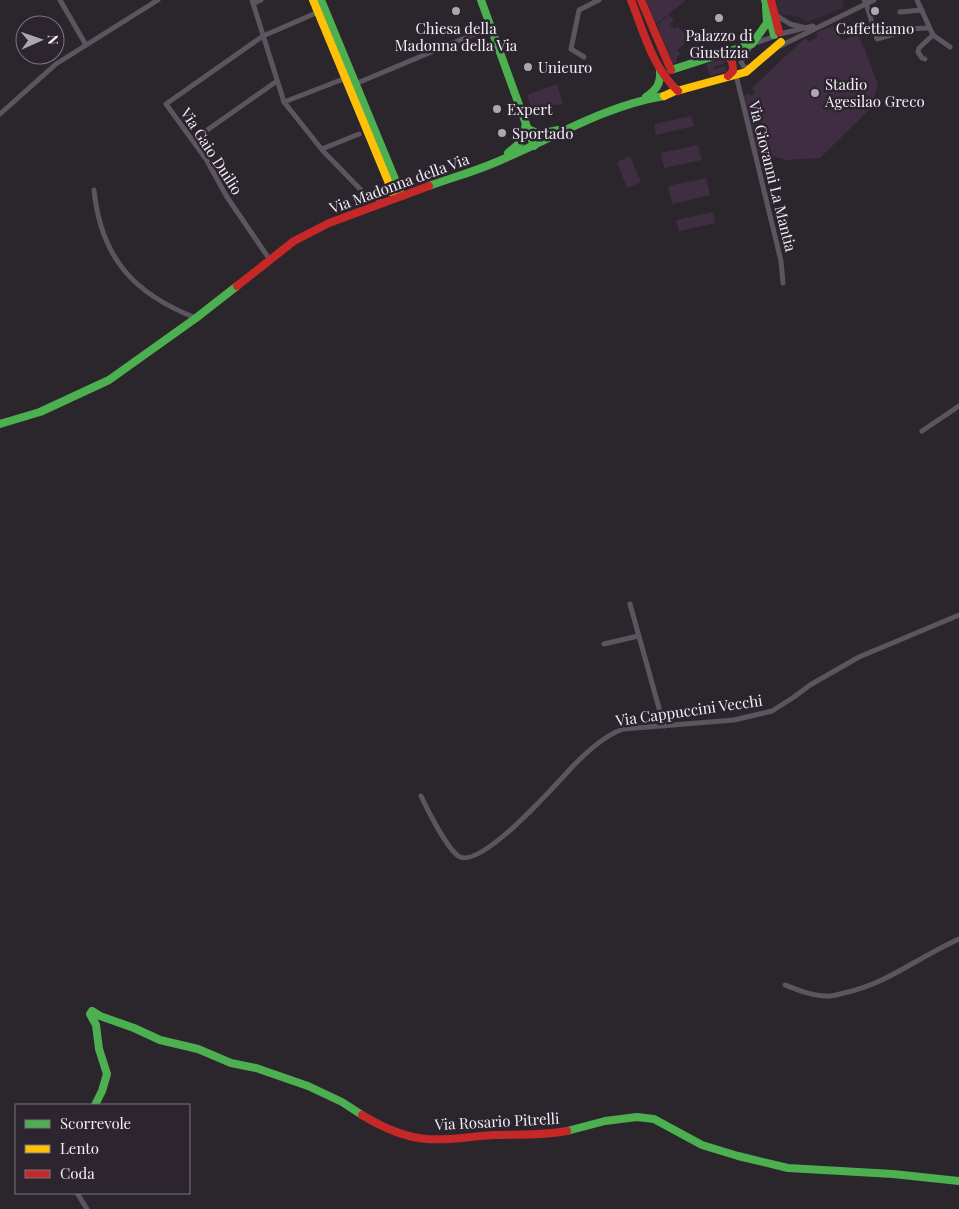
<svg xmlns="http://www.w3.org/2000/svg" width="959" height="1209" font-family="'Playfair Display',serif">
  <style>
    .built { fill: #362b39 }
    .green { fill: #3f2d42 }
    .lines { fill: none; stroke-linecap: round; stroke-linejoin: round }
    .street { stroke: #5c545e; stroke-width: 5 }
    .fast { stroke: #4caf50; stroke-width: 8 }
    .slow { stroke: #ffc107; stroke-width: 8 }
    .jam { stroke: #c62828; stroke-width: 8 }
    .poi-dot { fill: #ada8ae; stroke: #2c242e; stroke-width: 2 }
    .labels { text-anchor: middle; dominant-baseline: central; stroke-width: 5; stroke-linejoin: round; paint-order: stroke }
    .poi-label { font-size: 15px; fill: #f3eef4; stroke: #2c242e; text-anchor: start }
    .street-label { font-size: 15px; fill: #f3eef4; stroke: #2c242e }
  </style>
  <rect width="100%" height="100%" fill="#2b262c"/>
  <path class="built" d="M776 0H842L844 7 808 22 797 16 779 14Z"/>
  <g class="green">
    <path d="M646 0H684L685 1 656 24Z"/>
    <path d="M669 15 674 21 670 24 674 29 678 26 689 40 677 50 680 54 677 57V62L673 64 657 25Z"/>
    <path d="M834 25 842 41 857 34 865 50 878 85 870 109 820 158 786 160 756 151 743 97 748 93 751 96 755 92 752 88 805 38 809 42 818 36 816 33Z"/>
    <path d="M723 59 725 64 714 66V70L725 66 727 71 710 76 706 64Z"/>
    <path d="M557 84 563 103 533 113 527 95Z"/>
    <path d="M692 116 694 126 656 135 654 124Z"/>
    <path d="M698 145 702 160 664 168 661 153Z"/>
    <path d="M630 156 641 182 627 188 617 162Z"/>
    <path d="M706 178 710 195 672 204 668 186Z"/>
    <path d="M713 212 715 223 679 231 676 220Z"/>
  </g>
  <g class="lines">
    <g class="street">
      <path d="M60 0 86 45"/>
      <path d="M252 0 284 102 323 151 364 193 376 197 382 203"/>
      <path d="M864 0 866 3 877 39 897 33"/>
      <path d="M917 0 933 35 950 47"/>
      <path d="M254 3 261 0"/>
      <path d="M900 12 922 10"/>
      <path d="M776 15 790 24 806 28"/>
      <path d="M905 29 929 28"/>
      <path d="M780 34 813 26"/>
      <path d="M780 46 874 0"/>
      <path d="M584 57 571 49 579 10 599 0"/>
      <path d="M925 59 922 58 918 52 919 48 933 35"/>
      <path d="M750 68 744 67 741 62 752 44 773 37"/>
      <path d="M736 75 781 261 783 283"/>
      <path d="M355 84 491 27"/>
      <path d="M284 102 346 78"/>
      <path d="M0 114 56 64 158 0"/>
      <path d="M193 140 277 81"/>
      <path d="M322 149 359 134"/>
      <path d="M94 190C101 258 134 294 196 318"/>
      <path d="M270 260 227 197 206 159 166 104 263 36 316 13 315 9"/>
      <path d="M922 431 959 406"/>
      <path d="M630 604 664 726"/>
      <path d="M604 644 638 636"/>
      <path d="M421 796C427 809 448 851 460 857 484 867 557 783 574 765 588 751 604 736 623 729L734 720 772 711 794 697 810 685 859 657 959 615"/>
      <path d="M785 985C798 990 812 996 826 996 832 997 839 994 844 993 887 984 920 956 959 939"/>
      <path d="M77 1193 87 1209"/>
    </g>
    <g class="fast">
      <path d="M321 0 402 196"/>
      <path d="M481 0 534 146"/>
      <path d="M765 0 774 35"/>
      <path d="M671 70 752 44 767 23 766 7"/>
      <path d="M646 97C656 90 661 84 660 71"/>
      <path d="M528 129 539 134 558 130"/>
      <path d="M508 153 522 141 525 127"/>
      <path d="M429 186C451 178 473 172 494 163 550 140 603 106 664 96"/>
      <path d="M0 424 40 412 109 380 196 318 237 286"/>
      <path d="M95 1105 102 1091 107 1074 99 1049 96 1025 90 1014 92 1011 100 1016 134 1028 160 1040 198 1049 231 1063 256 1068 308 1086 342 1102 362 1115"/>
      <path d="M567 1131 605 1121 637 1117 654 1119 702 1145 738 1156 788 1168 893 1174 959 1181"/>
    </g>
    <g class="slow">
      <path d="M313 0 395 198"/>
      <path d="M664 96 673 92 746 72 781 42"/>
    </g>
    <g class="jam">
      <path d="M631 0C643 30 653 69 678 91"/>
      <path d="M641 0 671 70"/>
      <path d="M771 0 779 32"/>
      <path d="M720 55C731 57 733 60 733 71L728 76"/>
      <path d="M237 286 294 241 329 223 429 186"/>
      <path d="M362 1115C380 1126 404 1137 426 1139 448 1141 472 1136 495 1135 520 1134 541 1136 567 1131"/>
    </g>
  </g>
  <g class="poi-dot">
    <circle cx="456" cy="11" r="5"/>
    <circle cx="875" cy="11" r="5"/>
    <circle cx="719" cy="18" r="5"/>
    <circle cx="528" cy="67" r="5"/>
    <circle cx="815" cy="93" r="5"/>
    <circle cx="497" cy="109" r="5"/>
    <circle cx="502" cy="133" r="5"/>
  </g>
  <g class="labels">
    <g class="poi-label">
      <text x="456" y="28" text-anchor="middle">Chiesa della<tspan x="456" dy="17">Madonna della Via</tspan></text>
      <text x="875" y="28" text-anchor="middle">Caffettiamo</text>
      <text x="719" y="35" text-anchor="middle">Palazzo di<tspan x="719" dy="17">Giustizia</tspan></text>
      <text x="538" y="67">Unieuro</text>
      <text x="825" y="84">Stadio<tspan x="825" dy="17">Agesilao Greco</tspan></text>
      <text x="507" y="109">Expert</text>
      <text x="512" y="133">Sportado</text>
    </g>
    <g class="street-label">
      <text transform="translate(212 151) rotate(57)">Via Gaio Duilio</text>
      <text transform="translate(773 176) rotate(76)">Via Giovanni La Mantia</text>
      <text transform="translate(399 183) rotate(-20)">Via Madonna della Via</text>
      <text transform="translate(689 710) rotate(-8)">Via Cappuccini Vecchi</text>
      <text transform="translate(497 1121) rotate(-3)">Via Rosario Pitrelli</text>
    </g>
  </g>
  <rect x="15" y="1104" width="175" height="90" fill="#2c242e" stroke="#7c757d"/>
  <rect x="25" y="1120" width="25" height="8" fill="#4caf50" stroke="#7c757d"/>
  <text x="60" y="1129" font-size="15" fill="#f3eef4">Scorrevole</text>
  <rect x="25" y="1145" width="25" height="8" fill="#ffc107" stroke="#7c757d"/>
  <text x="60" y="1154" font-size="15" fill="#f3eef4">Lento</text>
  <rect x="25" y="1170" width="25" height="8" fill="#c62828" stroke="#7c757d"/>
  <text x="60" y="1179" font-size="15" fill="#f3eef4">Coda</text>
  <g transform="translate(40 40) rotate(88)"><circle r="24" fill="#2c242e" stroke="#7c757d"/>
  <path d="M0-4L9 19L0 12L-9 19Z" fill="#ada8ae"/>
  <text y="-8" font-size="14" font-weight="bold" text-anchor="middle" fill="#f3eef4">N</text>
  </g>
</svg>
